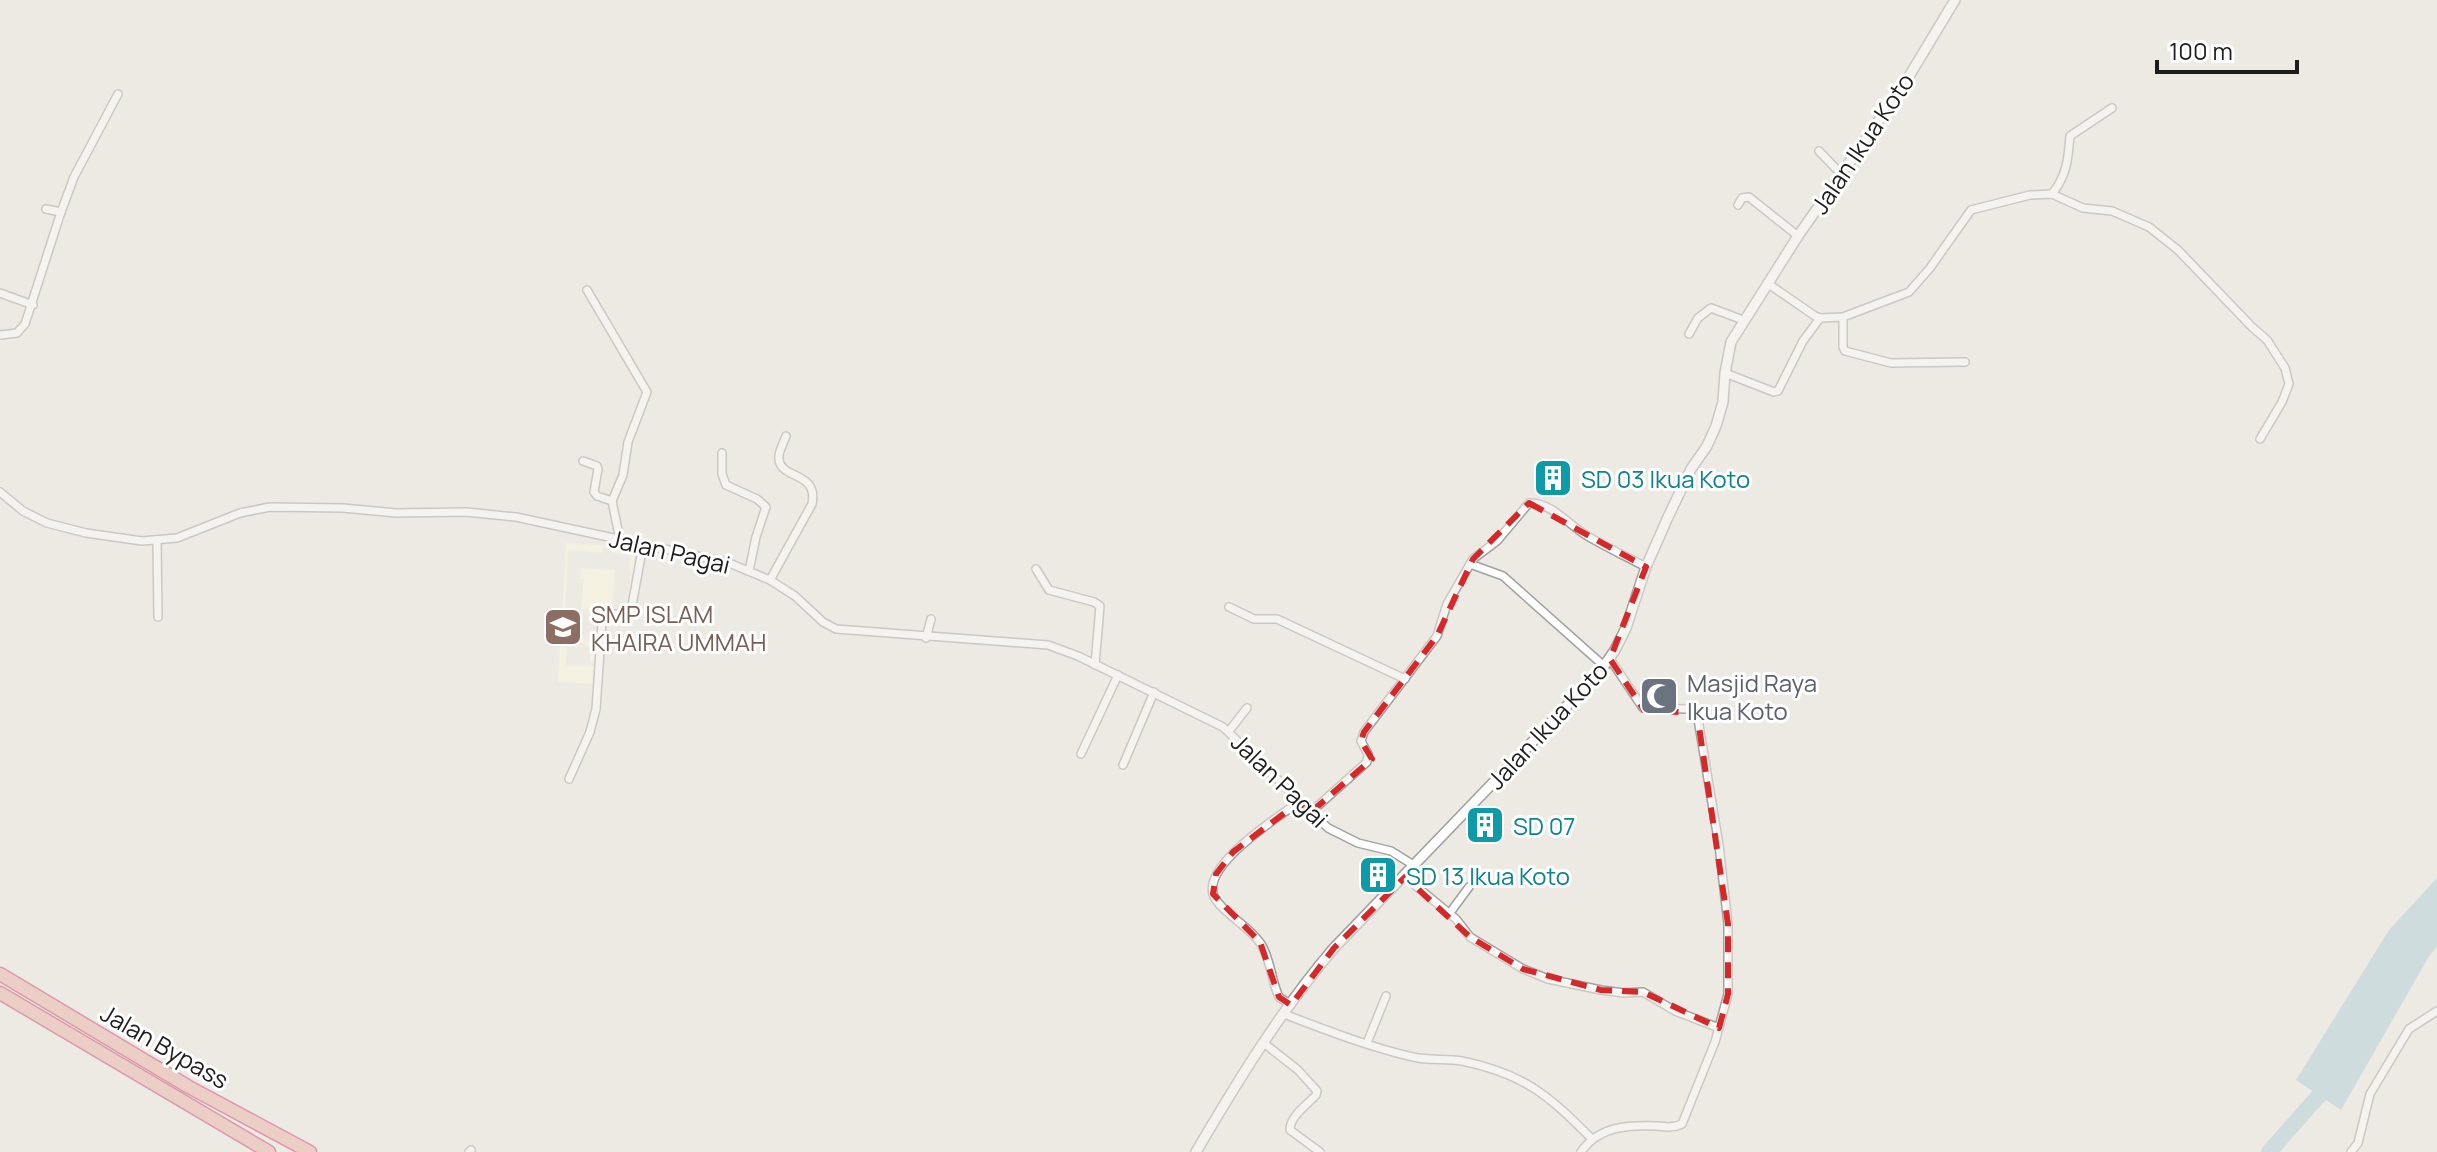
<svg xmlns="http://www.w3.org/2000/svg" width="2437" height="1152" font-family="Manrope,sans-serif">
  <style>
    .education { fill: #fcfbde; fill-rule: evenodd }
    .water { fill: #a8cdd7 }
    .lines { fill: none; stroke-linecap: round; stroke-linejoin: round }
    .river { stroke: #a8cdd7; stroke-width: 16 }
    .minor-casing { stroke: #a1a1a1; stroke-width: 10 }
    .tertiary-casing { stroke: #a1a1a1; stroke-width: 12 }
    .trunk-casing { stroke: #c7356a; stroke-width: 15 }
    .minor { stroke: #fff; stroke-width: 7 }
    .tertiary { stroke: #fff; stroke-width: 9 }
    .trunk { stroke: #e8b0a2; stroke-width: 12 }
    .marked { fill: none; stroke: #d62828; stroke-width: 6; stroke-dasharray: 16 10; stroke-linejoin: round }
    .labels { text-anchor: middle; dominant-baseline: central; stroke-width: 6; stroke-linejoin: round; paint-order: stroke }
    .street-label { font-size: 24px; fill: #1d1d1d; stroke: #fff }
    .culture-label { font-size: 24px; fill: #0d838f; stroke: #fff; text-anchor: start }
    .education-label { font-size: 24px; fill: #785e54; stroke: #fff; text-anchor: start }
    .worship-label { font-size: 24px; fill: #5b616d; stroke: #fff; text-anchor: start }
  </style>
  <rect width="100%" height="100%" fill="#edeae4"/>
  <path class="education" d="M566 543 635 547 631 613 601 612 597 684 558 682ZM603 547 613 548 614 553 630 555 629 570 631 571 628 611 612 610 615 570 581 568 580 579H584L579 640H564L568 550 602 553ZM583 609 600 610 597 641 580 639ZM567 642 585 643V646L590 647V661H595V666L566 665Z"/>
  <path class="water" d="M2437 878V946L2428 958 2341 1110 2296 1080 2389 930Z"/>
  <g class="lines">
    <path class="river" d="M2269 1152 2322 1092 2329 1079"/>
    <g class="minor-casing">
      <g id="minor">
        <path d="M1819 151 1842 175"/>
        <path d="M2052 194C2067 175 2068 160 2070 136L2112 108"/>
        <path d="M1738 205 1742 198 1749 197 1798 236"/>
        <path d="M46 209 61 212"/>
        <path d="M1767 283 1815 316 1820 318 1843 317 1909 292 1930 268 1971 210 2030 195 2052 194 2083 208 2112 211 2149 227 2178 250 2252 327 2267 340 2285 368 2289 384 2282 402 2260 439"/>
        <path d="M587 290 647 392 628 442 623 475 612 501"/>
        <path d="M0 293 33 305"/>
        <path d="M1843 317V347L1845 351 1891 363 1965 362"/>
        <path d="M1689 334 1698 318 1711 308 1743 320"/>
        <path d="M0 335 17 333 25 324 61 212 74 177 118 94"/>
        <path d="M1725 373 1774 392 1778 391 1803 341 1820 318"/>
        <path d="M722 453V474L726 485 757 499 766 507 756 537 749 571"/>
        <path d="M583 461 597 466 598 469 594 492 597 496 612 501 620 540"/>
        <path d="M0 492 23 511 47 523 86 533 142 541 177 538 240 513 270 507 343 508 396 513 466 512 516 517 729 563 770 580 795 596 823 622 836 629 1048 645 1078 656 1223 727 1328 828 1358 843 1391 851 1415 866"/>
        <path d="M157 541 158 617"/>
        <path d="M1470 564 1503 576 1604 666"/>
        <path d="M1036 569 1049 590 1094 602 1100 606 1095 665"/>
        <path d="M770 580 812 504C819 469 776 481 779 455 780 449 784 442 786 436"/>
        <path d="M1229 607 1254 619H1277L1405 679"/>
        <path d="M926 638 931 619"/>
        <path d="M1229 731 1247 708"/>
        <path d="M1081 754 1118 675"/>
        <path d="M1123 765 1154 692"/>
        <path d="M569 779 590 732 596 709 602 622 611 614H627L631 611 643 545"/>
        <path d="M1311 812 1367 762 1368 754 1361 741 1364 732 1437 636 1447 604 1473 559 1497 541 1529 503C1550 501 1571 527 1589 537 1608 548 1627 557 1646 567"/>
        <path d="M1405 877 1456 919 1470 937 1523 969 1548 979 1601 990 1624 993 1643 992 1675 1011 1719 1028"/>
        <path d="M1449 914 1469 887"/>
        <path d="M1291 1005 1279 997C1271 980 1271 960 1261 944 1249 926 1228 917 1216 900 1194 870 1278 817 1299 802"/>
        <path d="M1284 1014C1326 1030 1369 1047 1413 1057 1429 1061 1446 1058 1462 1061 1524 1074 1547 1094 1591 1138"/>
        <path d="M1367 1043 1386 996"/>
        <path d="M1265 1044 1298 1070 1317 1091 1316 1095C1307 1105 1290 1116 1290 1130L1320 1152"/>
        <path d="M469 1152 471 1150"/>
        <path d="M1581 1152C1599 1126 1627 1125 1657 1126 1666 1127 1674 1128 1682 1124L1715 1042 1728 994V924L1719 845 1697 713 1692 709 1643 708 1610 659"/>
        <path d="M2351 1152 2358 1143 2370 1094 2409 1029 2437 1011"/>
      </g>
    </g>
    <g class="tertiary-casing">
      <path id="tertiary" d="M1196 1152C1237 1082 1281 1010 1334 948L1565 708 1604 666 1615 650 1626 628 1646 567 1668 517 1691 469 1707 446 1716 426 1723 402 1725 373 1731 342 1798 236 1905 83 1955 0"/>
    </g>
    <g class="trunk-casing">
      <g id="trunk">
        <path d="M0 974 189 1087 310 1152"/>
        <path d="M0 993 269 1152"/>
      </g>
    </g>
    <use href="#minor" class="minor"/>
    <use href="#tertiary" class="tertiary"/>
    <use href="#trunk" class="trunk"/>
  </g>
  <path d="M0 0H2437V1152H0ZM1529 503 1646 567 1610 659 1644 710 1697 713 1728 924V994L1719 1028 1643 992 1601 990 1523 969 1470 937 1405 877 1334 948 1291 1005 1279 997 1260 942 1213 894 1216 874 1233 852 1299 802 1311 812 1372 759 1361 741 1364 732 1437 636 1473 559Z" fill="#edeae4" fill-opacity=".55" fill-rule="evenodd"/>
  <path class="marked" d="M1529 503 1646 567 1610 659 1644 710 1697 713 1728 924V994L1719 1028 1643 992 1601 990 1523 969 1470 937 1405 877 1334 948 1291 1005 1279 997 1260 942 1213 894 1216 874 1233 852 1299 802 1311 812 1372 759 1361 741 1364 732 1437 636 1473 559Z"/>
  <defs>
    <g id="building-square" transform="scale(2)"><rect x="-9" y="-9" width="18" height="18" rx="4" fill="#0f9aa8" stroke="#fff"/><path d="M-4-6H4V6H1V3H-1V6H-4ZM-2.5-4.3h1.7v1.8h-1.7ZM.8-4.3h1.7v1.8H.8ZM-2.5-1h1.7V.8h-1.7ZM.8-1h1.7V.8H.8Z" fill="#fff"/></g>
    <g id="school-square" transform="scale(2)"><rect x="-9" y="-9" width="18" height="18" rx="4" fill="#8d6e63" stroke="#fff"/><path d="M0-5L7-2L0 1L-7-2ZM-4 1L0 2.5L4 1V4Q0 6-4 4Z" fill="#fff"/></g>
    <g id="mosque-square" transform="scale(2)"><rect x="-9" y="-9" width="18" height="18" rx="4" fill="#6b7280" stroke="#fff"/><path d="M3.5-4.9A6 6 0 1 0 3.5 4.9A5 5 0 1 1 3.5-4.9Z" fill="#fff"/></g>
  </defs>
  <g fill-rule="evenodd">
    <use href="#building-square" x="1553" y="478"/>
    <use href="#school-square" x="563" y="627"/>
    <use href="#mosque-square" x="1659" y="696"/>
    <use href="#building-square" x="1485" y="825"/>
    <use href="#building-square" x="1378" y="875"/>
  </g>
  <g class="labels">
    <g class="street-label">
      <text transform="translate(1862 143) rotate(-56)">Jalan Ikua Koto</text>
      <text transform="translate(670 551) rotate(13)">Jalan Pagai</text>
      <text transform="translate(1547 725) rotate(-47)">Jalan Ikua Koto</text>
      <text transform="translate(1280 780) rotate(44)">Jalan Pagai</text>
      <text transform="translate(165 1046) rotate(30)">Jalan Bypass</text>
    </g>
    <g class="culture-label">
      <text x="1581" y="478">SD 03 Ikua Koto</text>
      <text x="1513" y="825">SD 07</text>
      <text x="1406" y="875">SD 13 Ikua Koto</text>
    </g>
    <g class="education-label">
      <text x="591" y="613">SMP ISLAM<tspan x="591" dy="28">KHAIRA UMMAH</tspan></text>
    </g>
    <g class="worship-label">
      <text x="1687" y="682">Masjid Raya<tspan x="1687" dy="28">Ikua Koto</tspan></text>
    </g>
  </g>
  <path d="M2157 60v12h140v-12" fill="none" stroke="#1d1d1d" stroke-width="4"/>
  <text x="2169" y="60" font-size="24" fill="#1d1d1d" stroke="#ffffff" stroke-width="6" paint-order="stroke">100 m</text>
</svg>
